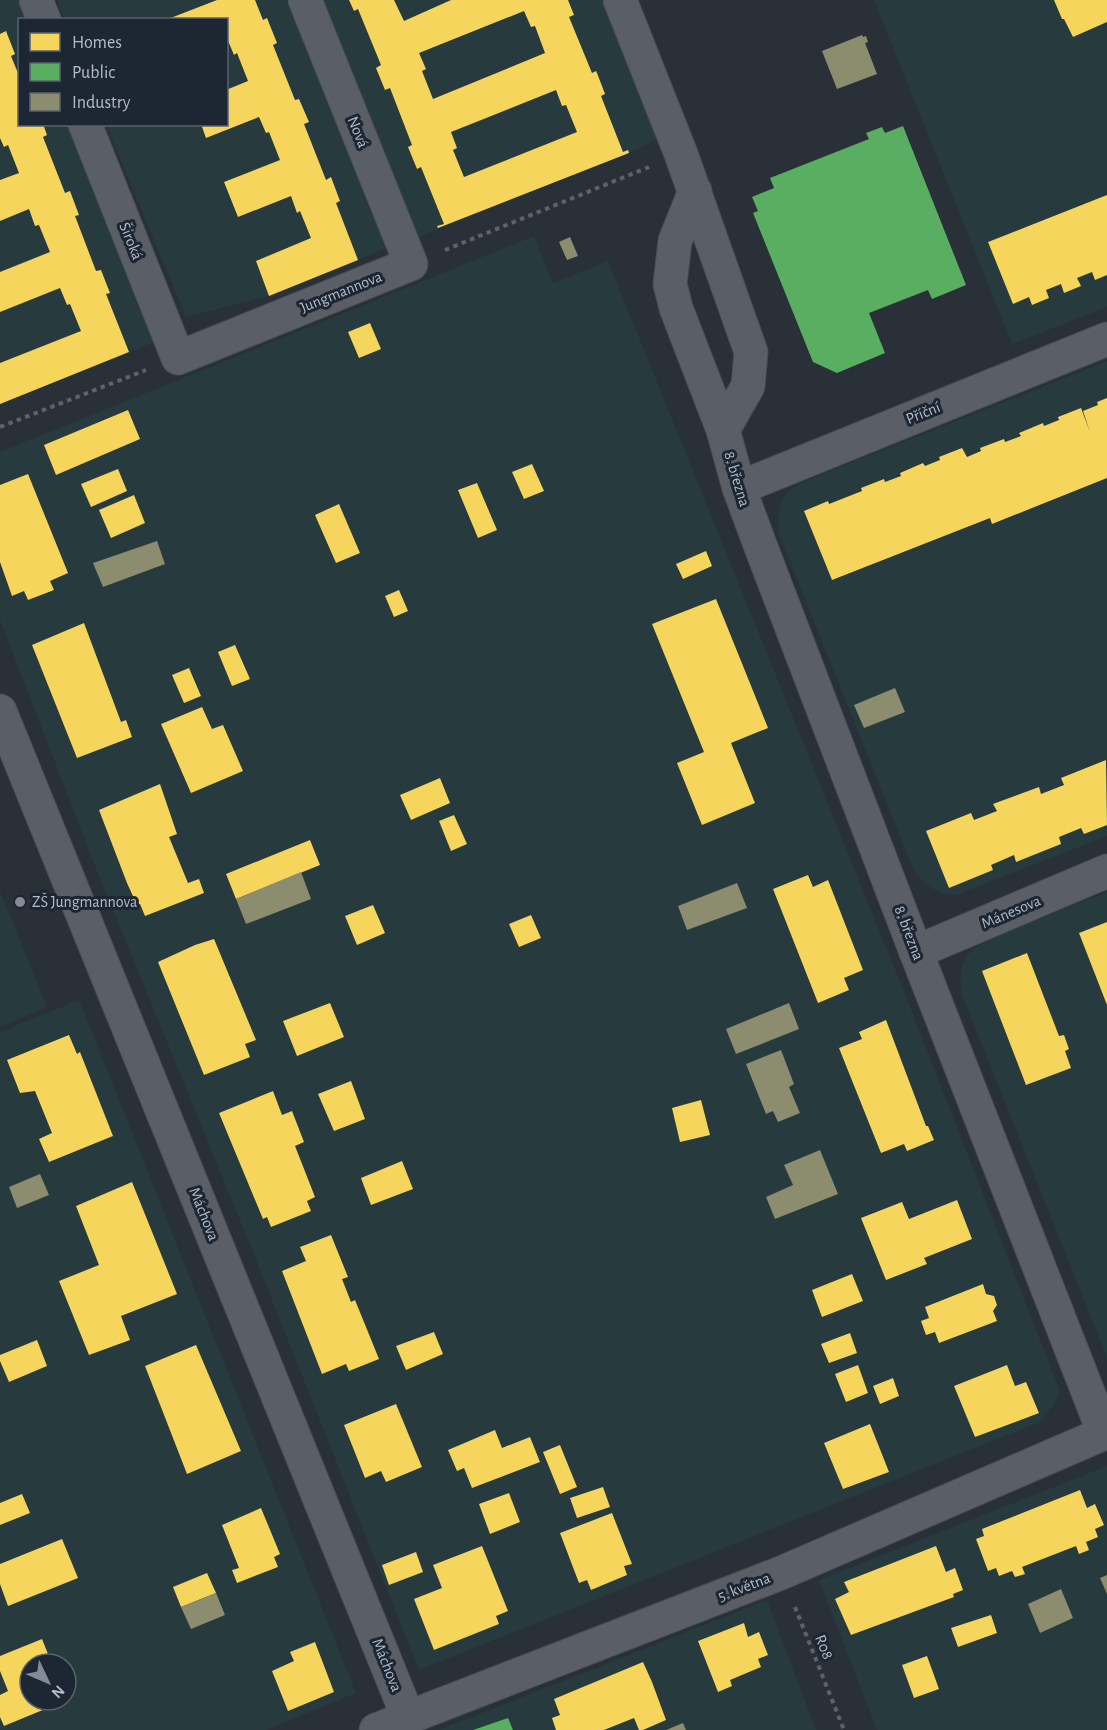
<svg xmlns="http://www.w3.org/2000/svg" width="1107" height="1730" font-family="'Alegreya Sans',sans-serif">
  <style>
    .green { fill: #273a3e; fill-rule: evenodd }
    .homes { fill: #f6d55c; fill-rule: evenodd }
    .public { fill: #5aae61 }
    .industry { fill: #8c8c6e }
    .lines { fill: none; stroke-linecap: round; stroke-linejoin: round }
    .minor-casing { stroke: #484c53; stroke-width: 35 }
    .path { stroke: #5d636a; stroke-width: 4; stroke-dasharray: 4.5 4.5; stroke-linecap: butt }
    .minor { stroke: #5a5e66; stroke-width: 33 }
    .poi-dot { fill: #848b96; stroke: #1d2633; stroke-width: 2 }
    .labels { text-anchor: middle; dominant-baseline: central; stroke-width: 6; stroke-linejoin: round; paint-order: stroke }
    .street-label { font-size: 16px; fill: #b4bcc9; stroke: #1d2633 }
    .poi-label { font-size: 16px; fill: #b4bcc9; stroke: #1d2633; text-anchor: start }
  </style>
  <rect width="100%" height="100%" fill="#2a3038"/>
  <g class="green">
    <path d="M0 0H23L31 19 20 20V124L72 125 159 340 0 405Z"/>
    <path d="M57 0H291L392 246 269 296 186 317 106 125 226 124V20L64 19Z"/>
    <path d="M318 0H604L659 139 624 155 413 239Z"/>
    <path d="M874 0H1107V307L1012 344Z"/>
    <path d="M534 236 553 283 608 261 905 994 1060 1391 1056 1401 1040 1422 419 1670 253 1252 95 866 0 620V452Z"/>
    <path d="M1107 361V836L956 895C934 893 928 887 914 871L778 532C776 503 781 495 805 481Z"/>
    <path d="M0 891 47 1007 0 1027Z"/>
    <path d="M1107 892V1357L962 995C957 965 964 952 990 938Z"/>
    <path d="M79 1000 356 1693 266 1730H0V1032ZM30 1664H66V1700H30Z"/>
    <path d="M1107 1466V1730H877L819 1580Z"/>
    <path d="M767 1600 816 1730H439Z"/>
  </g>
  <g class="homes">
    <path d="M217 0H255L263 20 267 18 277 43 273 45 295 100 299 99 309 122 304 124 326 180 331 177 340 201 336 203 358 260 269 296 256 261 311 238 300 211 297 213 291 196 238 217 224 182 280 160 269 132 266 133 259 117 206 138 201 124H226V90L248 81 237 53 234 55 226 36V20L168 19Z"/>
    <path d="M349 0H394L404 21 451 0H568L574 15 569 17 592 73 596 71 597 73 605 94 601 96 623 152 628 150 629 153 438 228 437 226 444 224 421 167 417 169 408 147 412 145 390 88 385 90 376 68 381 65 358 9 354 11ZM524 11 531 27 535 26 545 53 433 99 422 71 426 69 419 53ZM556 90 562 106 566 105 577 132 464 177 453 150 457 148 451 132Z"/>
    <path d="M1054 0H1107V22L1073 37 1064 19H1062Z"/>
    <path d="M6 31 15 54 11 56 20 78V124H43L47 135 43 137 65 193 70 191 79 215 75 216 96 271 101 270 110 293 106 294 129 352 0 404V363L81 331 70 304 67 305 60 288 0 312V272L50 252 39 225 35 226 29 209 0 221V180L19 173 8 145 4 147 0 138V34Z"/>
    <path d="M1107 195V275L1095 280 1092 272 1077 278 1081 286 1064 293 1061 284 1046 290 1049 298 1032 305 1029 297 1013 304 988 242Z"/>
    <path d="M370 323 381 349 359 358 348 332Z"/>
    <path d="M1107 398V478L992 524 990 518 832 580 804 511 828 501 829 504 862 491 861 488 884 479 885 482 901 476 900 473 923 463 925 466 940 460 939 457 962 448 967 457 981 451 980 448 1004 439 1005 442 1021 436 1019 433 1043 423 1044 426 1059 420 1058 417 1081 408 1090 432 1083 411 1098 405 1097 402Z"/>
    <path d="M128 410 140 439 56 475 44 445Z"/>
    <path d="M532 464 544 491 524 499 512 472Z"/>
    <path d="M118 469 127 491 91 507 81 484Z"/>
    <path d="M28 474 68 573 50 581 54 590 28 600 24 591 12 596 0 562V485Z"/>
    <path d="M477 483 497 530 478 538 458 490Z"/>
    <path d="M134 495 145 523 111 538 99 510Z"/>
    <path d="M339 504 360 553 336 563 315 515Z"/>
    <path d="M706 551 712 566 683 579 676 564Z"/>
    <path d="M399 590 408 611 394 617 385 596Z"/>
    <path d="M716 599 768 728 731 743 755 803 702 825 677 763 704 752 652 624Z"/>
    <path d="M84 623 121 722 126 720 132 737 77 758 32 645Z"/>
    <path d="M235 645 250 679 232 686 218 652Z"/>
    <path d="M189 668 201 696 184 703 172 675Z"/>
    <path d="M202 707 212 729 223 725 243 771 191 793 161 724Z"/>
    <path d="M1106 760 1107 825 1084 834 1081 828 1059 837 1061 844 1016 862 1014 855 991 865 993 870 949 888 926 831 971 813 974 820 997 811 993 804 1039 787 1041 794 1064 785 1061 778Z"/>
    <path d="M440 778 450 803 411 820 400 795Z"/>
    <path d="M160 784 177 834 169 837 188 883 199 879 204 893 145 916 140 904 137 905 127 883 99 810Z"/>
    <path d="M454 815 467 844 451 851 439 821Z"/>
    <path d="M310 840 320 865 236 899 226 874Z"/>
    <path d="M808 875 813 887 828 880 863 970 844 978 849 990 818 1003 773 889Z"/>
    <path d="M373 905 385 933 357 945 345 916Z"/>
    <path d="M531 915 541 938 519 947 509 924Z"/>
    <path d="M1107 922V1005L1079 933Z"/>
    <path d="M214 939 256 1040 245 1044 250 1057 204 1075 158 962 195 945Z"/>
    <path d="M1027 953 1059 1036 1064 1035 1069 1049 1065 1051 1071 1068 1026 1085 982 971Z"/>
    <path d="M330 1003 344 1037 297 1056 283 1021Z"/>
    <path d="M886 1020 926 1126H928L934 1140 907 1151 904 1144 881 1153 839 1048 862 1039 859 1032Z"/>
    <path d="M69 1035 77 1054 80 1052 113 1136 49 1162 39 1139 52 1133 35 1091 20 1093 7 1060Z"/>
    <path d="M351 1081 365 1119 334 1131 318 1094Z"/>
    <path d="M273 1091 282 1115 292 1111 304 1142 295 1146 315 1197 307 1201 311 1211 271 1227 267 1217 263 1219 219 1113Z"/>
    <path d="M701 1100 710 1135 680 1142 672 1108Z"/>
    <path d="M402 1161 413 1189 371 1205 361 1178Z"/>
    <path d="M132 1182 177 1294 121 1316 130 1340 89 1355 59 1281 99 1265 76 1206Z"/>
    <path d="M957 1200 972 1239 924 1258 927 1264 886 1280 861 1218 902 1202 909 1219Z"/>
    <path d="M331 1235 348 1277 342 1279 351 1302 355 1300 379 1359 349 1371 346 1364 322 1374 282 1271 306 1261 300 1247Z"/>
    <path d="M852 1274 863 1301 822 1317 812 1290Z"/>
    <path d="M983 1284 986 1294 994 1296 997 1305 993 1311 997 1321 939 1343 935 1332 926 1335 921 1321 929 1318 925 1307Z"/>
    <path d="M434 1332 443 1354 406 1370 396 1346Z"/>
    <path d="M850 1333 857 1353 829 1363 821 1344Z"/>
    <path d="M37 1340 47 1366 9 1382 0 1361V1355Z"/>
    <path d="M196 1345 241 1451 187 1474 145 1366Z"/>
    <path d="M858 1365 868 1393 846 1402 835 1374Z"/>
    <path d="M1007 1365 1015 1386 1026 1382 1039 1413 975 1437 954 1386Z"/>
    <path d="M893 1378 899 1396 880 1404 873 1386Z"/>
    <path d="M396 1404 422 1467 386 1482 381 1471 365 1478 344 1425Z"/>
    <path d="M870 1424 889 1472 843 1489 824 1443Z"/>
    <path d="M495 1430 502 1448 530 1437 540 1462 472 1488 464 1468 457 1471 448 1450Z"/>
    <path d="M560 1445 577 1487 560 1494 543 1452Z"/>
    <path d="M603 1487 610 1507 577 1518 570 1498Z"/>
    <path d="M1080 1490 1087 1508 1095 1504 1104 1525 1095 1529 1098 1537 1086 1542 1089 1550 1079 1554 1076 1546 1022 1567 1025 1574 1015 1577 1012 1571 999 1576 996 1568 988 1571 976 1539 984 1536 982 1529Z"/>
    <path d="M509 1493 520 1522 490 1534 479 1504Z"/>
    <path d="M22 1494 30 1513 0 1525V1503Z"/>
    <path d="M261 1508 280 1554 274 1557 278 1567 237 1583 232 1570 239 1568 222 1525Z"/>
    <path d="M612 1513 632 1564 624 1566 627 1575 591 1590 587 1580 579 1583 560 1533Z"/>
    <path d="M62 1539 78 1578 8 1606 0 1584V1564Z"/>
    <path d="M482 1546 508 1611 496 1616 499 1624 434 1650 414 1599 442 1588 433 1565Z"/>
    <path d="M936 1546 946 1572 955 1568 963 1590 953 1594 954 1597 851 1635 835 1599 849 1592 844 1582Z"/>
    <path d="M416 1552 423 1572 389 1585 382 1565Z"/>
    <path d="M207 1573 216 1593 181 1607 173 1587Z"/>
    <path d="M991 1615 997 1633 958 1647 951 1628Z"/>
    <path d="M744 1623 748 1637 759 1632 768 1655 758 1659 761 1667 730 1680 732 1686 718 1692 698 1641Z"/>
    <path d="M42 1639 52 1664H30V1700H67L4 1726 0 1717V1695L8 1691 0 1671V1656Z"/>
    <path d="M315 1642 334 1692 288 1711 272 1671 294 1661 290 1652Z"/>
    <path d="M927 1656 939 1689 914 1698 902 1665Z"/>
    <path d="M643 1662 652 1682 666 1720 643 1730H639L634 1718 604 1730H556L552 1718 560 1715 554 1699Z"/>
  </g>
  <g class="public">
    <path d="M903 126 966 285 932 299 928 290 869 313 885 353 837 373 813 362 753 213 758 211 752 197 774 188 770 178 869 139 866 133 882 127 885 133Z"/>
    <path d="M508 1718 513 1730H473Z"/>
  </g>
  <g class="industry">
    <path d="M862 35 863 37 866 36 868 42 865 43 877 74 837 89 822 51Z"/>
    <path d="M570 237 578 256 567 260 559 242Z"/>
    <path d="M157 541 165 564 103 587 93 563Z"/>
    <path d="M895 688 905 712 864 728 854 705Z"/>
    <path d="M301 872 311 899 246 924 236 899Z"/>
    <path d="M737 883 747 908 687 930 678 906Z"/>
    <path d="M789 1003 799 1029 736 1054 726 1029Z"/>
    <path d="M781 1050 794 1084 789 1087 800 1113 778 1122 773 1111 766 1114 746 1064Z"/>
    <path d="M820 1150 838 1194 775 1219 766 1197 793 1185 784 1165Z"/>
    <path d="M40 1174 49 1195 17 1208 9 1187Z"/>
    <path d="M1107 1575V1594L1100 1578Z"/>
    <path d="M1061 1589 1073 1618 1040 1633 1028 1604Z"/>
    <path d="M216 1593 225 1615 191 1629 181 1607Z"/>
    <path d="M683 1723 686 1730H666Z"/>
  </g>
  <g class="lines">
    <g class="minor-casing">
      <g id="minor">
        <path d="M36 0 44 20"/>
        <path d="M620 0 681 154 751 352 748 386 723 430"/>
        <path d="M85 124 178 358 411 264 305 0"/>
        <path d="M695 191 675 241 670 284 676 308 723 430 739 488 762 550 916 952 1104 1433"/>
        <path d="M739 488 1107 339"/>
        <path d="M0 711 408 1717"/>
        <path d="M916 952 1107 871"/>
        <path d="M376 1730 781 1573 1107 1432"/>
      </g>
    </g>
    <g class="path">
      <path d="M445 250 649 167"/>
      <path d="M0 427 146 370"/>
      <path d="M795 1607 844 1730"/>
    </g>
    <use href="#minor" class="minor"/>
  </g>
  <circle class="poi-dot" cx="20" cy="902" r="6"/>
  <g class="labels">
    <g class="street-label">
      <text transform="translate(358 132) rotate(68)">Nová</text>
      <text transform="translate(131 241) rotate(68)">Široká</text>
      <text transform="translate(341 292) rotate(-22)">Jungmannova</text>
      <text transform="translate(923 413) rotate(-22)">Příční</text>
      <text transform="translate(737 479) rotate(73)">8. března</text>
      <text transform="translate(1011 912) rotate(-23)">Mánesova</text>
      <text transform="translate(909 933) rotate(69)">8. března</text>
      <text transform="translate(204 1214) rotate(68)">Máchova</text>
      <text transform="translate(744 1587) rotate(-21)">5. května</text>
      <text transform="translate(824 1647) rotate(68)">R08</text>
      <text transform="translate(387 1665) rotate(68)">Máchova</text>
    </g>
    <g class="poi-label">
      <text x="32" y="902">ZŠ Jungmannova</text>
    </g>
  </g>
  <rect x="18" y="18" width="210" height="108" fill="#1d2633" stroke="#59626f" stroke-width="1.5"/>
  <rect x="30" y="33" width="30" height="18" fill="#f6d55c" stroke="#59626f" stroke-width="1.5"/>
  <text x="72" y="48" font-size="18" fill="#b4bcc9">Homes</text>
  <rect x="30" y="63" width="30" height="18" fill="#5aae61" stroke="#59626f" stroke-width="1.5"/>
  <text x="72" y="78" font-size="18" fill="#b4bcc9">Public</text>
  <rect x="30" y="93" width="30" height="18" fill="#8c8c6e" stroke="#59626f" stroke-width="1.5"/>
  <text x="72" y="108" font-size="18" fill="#b4bcc9">Industry</text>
  <g transform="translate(48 1682) rotate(134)"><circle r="28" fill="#1d2633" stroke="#59626f" stroke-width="1.5"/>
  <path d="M0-4.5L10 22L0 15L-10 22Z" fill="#848b96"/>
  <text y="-9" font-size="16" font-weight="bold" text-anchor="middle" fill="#b4bcc9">N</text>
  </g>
</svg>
